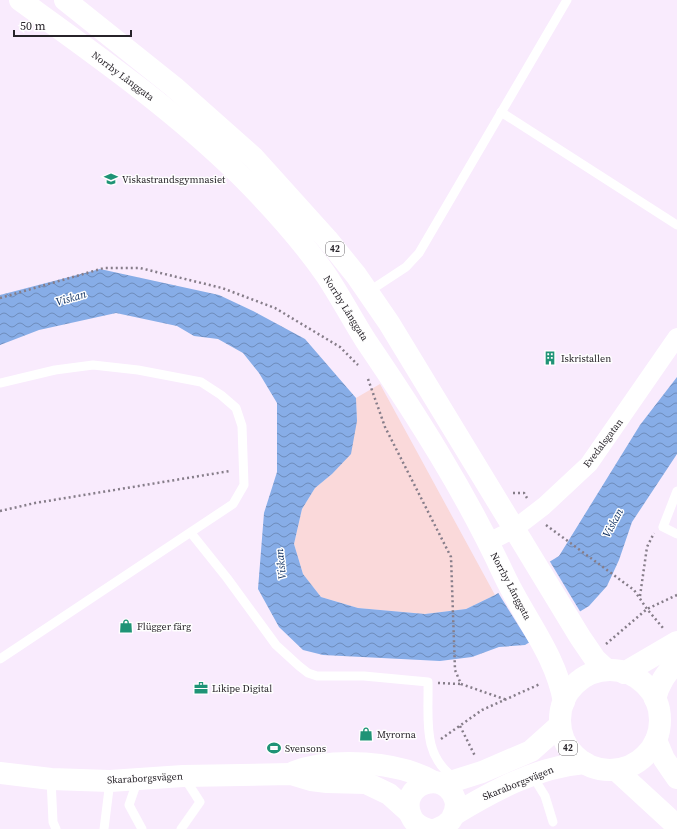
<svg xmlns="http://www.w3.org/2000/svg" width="677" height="829" font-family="'Source Serif 4',serif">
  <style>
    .park { fill: #fad9da }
    .water { fill: url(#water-waves) }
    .pier { fill: #f9ebfd }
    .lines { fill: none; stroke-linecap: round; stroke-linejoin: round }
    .path { stroke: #867d89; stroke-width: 2.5; stroke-dasharray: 2 3; stroke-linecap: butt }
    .service { stroke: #fff; stroke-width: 9 }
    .minor { stroke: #fff; stroke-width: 18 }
    .tertiary { stroke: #fff; stroke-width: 22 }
    .primary { stroke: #fff; stroke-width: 22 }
    .labels { text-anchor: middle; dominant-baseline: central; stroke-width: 3; stroke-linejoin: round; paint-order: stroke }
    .shield { fill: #fefefe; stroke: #686569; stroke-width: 1 }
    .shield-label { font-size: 9px; font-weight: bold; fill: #272329 }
    .street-label { font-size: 10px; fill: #272329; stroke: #fefefe }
    .poi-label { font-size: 10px; fill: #272329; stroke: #fefefe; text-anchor: start }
    .water-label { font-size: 11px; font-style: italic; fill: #072a5d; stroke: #fefefe }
  </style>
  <defs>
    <pattern id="water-waves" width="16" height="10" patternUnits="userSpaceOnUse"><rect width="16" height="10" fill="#87ade7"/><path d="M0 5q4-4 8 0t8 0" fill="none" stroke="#6e8cbb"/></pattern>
  </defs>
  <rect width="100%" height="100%" fill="#f9ebfd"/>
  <path class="park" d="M380 384 495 595 466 609 425 614 358 608 321 597 303 574 294 544 302 509 315 488 332 474 357 421 356 398Z"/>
  <path class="water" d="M100 269 219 295 253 311 305 339 356 398 357 421 351 454 332 474 315 488 302 509 294 544 303 574 321 597 358 608 425 614 466 609 495 595 559 556 640 425 677 377V454L632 522 619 560 607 586 589 606 525 645 499 647 472 657 440 661 323 655 303 650 279 627 258 589 264 513 277 472V403L259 373 243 353 218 339 194 336 177 326 116 313 39 330 0 345V295Z"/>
  <path class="pier" d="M549 560 581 613 530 644 497 591Z"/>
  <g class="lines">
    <g class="path">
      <path d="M0 298 104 268H140L222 288 275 308 340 347 358 365"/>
      <path d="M368 379 385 427 451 557 455 670 461 684 507 700"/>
      <path d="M513 493H524L527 498"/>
      <path d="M0 511 35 503 230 471"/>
      <path d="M546 525 634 590 647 609 663 628"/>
      <path d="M640 596 647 547 654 533"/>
      <path d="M606 644 647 609 677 595"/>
      <path d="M438 683 461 684"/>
      <path d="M460 726 475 756"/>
      <path d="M441 739 482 710 540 684"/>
    </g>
    <g class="service">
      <path d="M501 112 677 225"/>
      <path d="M368 292 406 267 419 253 567 0"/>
      <path d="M0 383 55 370 93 365 138 370 201 382 221 395 236 408 242 426 244 485 233 504 0 659"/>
      <path d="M677 491 663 527 677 534"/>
      <path d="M191 533 227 578 276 645 299 666 308 673 317 676H364L428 682C429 719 421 756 456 779"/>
      <path d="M532 775 545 796 553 822"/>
      <path d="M51 779 53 822 56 829"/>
      <path d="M138 779 129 805 142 829"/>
      <path d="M104 829 110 781"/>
      <path d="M181 829 200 802 184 777"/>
    </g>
    <path class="minor" d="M489 542 514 529 544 506 589 464 677 337"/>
    <g class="tertiary">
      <path d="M624 673 677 642"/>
      <path d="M655 699C659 683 666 673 677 662"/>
      <path d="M294 772C333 757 398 761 434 782"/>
      <path d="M0 773 51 779 110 781 183 776 291 774 311 780 327 782 366 783 389 794 409 812"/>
      <path d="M444 784 482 772 531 751 560 725"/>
      <path d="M455 814C495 790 537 767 585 763"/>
      <path d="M427 829C420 827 414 823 411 816 397 785 447 765 456 803 456 816 450 825 437 829"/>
    </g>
    <g class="primary">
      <path d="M20 0C96 55 173 109 240 175 271 206 301 239 326 275 340 296 352 319 366 341 417 416 466 493 504 575 524 618 556 655 564 702"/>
      <path d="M65 0 174 87 254 158 327 239 356 275 389 323 580 637 595 659 607 670"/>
      <circle cx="610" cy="720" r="50"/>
      <path d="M656 740 664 759 677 778"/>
      <path d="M616 770 677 826"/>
    </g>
  </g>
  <defs>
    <g id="school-bare" transform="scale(1.08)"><path d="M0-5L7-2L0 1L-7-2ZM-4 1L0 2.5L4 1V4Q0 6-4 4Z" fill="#1f9376" stroke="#fefefe" stroke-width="2.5" paint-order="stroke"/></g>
    <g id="building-bare" transform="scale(1.08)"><path d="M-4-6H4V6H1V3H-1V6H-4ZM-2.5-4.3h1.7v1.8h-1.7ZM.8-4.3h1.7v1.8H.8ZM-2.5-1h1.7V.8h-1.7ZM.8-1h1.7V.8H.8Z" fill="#1f9376" stroke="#fefefe" stroke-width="2.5" paint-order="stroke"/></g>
    <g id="shop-bare" transform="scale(1.08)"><path d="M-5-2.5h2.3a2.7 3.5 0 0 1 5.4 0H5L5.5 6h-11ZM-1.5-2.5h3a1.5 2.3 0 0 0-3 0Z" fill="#1f9376" stroke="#fefefe" stroke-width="2.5" paint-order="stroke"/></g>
    <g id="office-bare" transform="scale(1.08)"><path d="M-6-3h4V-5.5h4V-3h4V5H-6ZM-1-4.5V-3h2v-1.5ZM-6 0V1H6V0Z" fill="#1f9376" stroke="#fefefe" stroke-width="2.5" paint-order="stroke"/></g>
    <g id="stadium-bare" transform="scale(1.08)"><path d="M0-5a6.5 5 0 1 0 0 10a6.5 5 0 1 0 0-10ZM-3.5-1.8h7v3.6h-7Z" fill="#1f9376" stroke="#fefefe" stroke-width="2.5" paint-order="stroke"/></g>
  </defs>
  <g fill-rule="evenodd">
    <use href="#school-bare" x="111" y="179"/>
    <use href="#building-bare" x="550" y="358"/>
    <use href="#shop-bare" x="126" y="626"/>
    <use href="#office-bare" x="201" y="688"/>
    <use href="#shop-bare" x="366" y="734"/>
    <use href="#stadium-bare" x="274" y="748"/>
  </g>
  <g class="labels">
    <g class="shield">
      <rect x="326" y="242" width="18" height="14" rx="3"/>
      <rect x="559" y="741" width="18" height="14" rx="3"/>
    </g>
    <g class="shield-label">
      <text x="335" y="249">42</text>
      <text x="568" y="748">42</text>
    </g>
    <g class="street-label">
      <text transform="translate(123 76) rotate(37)">Norrby Långgata</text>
      <text transform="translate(346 308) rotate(58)">Norrby Långgata</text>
      <text transform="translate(603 443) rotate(-53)">Evedalsgatan</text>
      <text transform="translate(511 586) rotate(62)">Norrby Långgata</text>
      <text transform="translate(145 778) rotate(-3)">Skaraborgsvägen</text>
      <text transform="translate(518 783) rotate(-22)">Skaraborgsvägen</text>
    </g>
    <g class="poi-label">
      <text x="122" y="179">Viskastrandsgymnasiet</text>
      <text x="561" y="358">Iskristallen</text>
      <text x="137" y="626">Flügger färg</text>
      <text x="212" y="688">Likipe Digital</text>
      <text x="377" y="734">Myrorna</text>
      <text x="285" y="748">Svensons</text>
    </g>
    <g class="water-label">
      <text transform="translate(71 298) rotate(-16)">Viskan</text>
      <text transform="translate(613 523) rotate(-62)">Viskan</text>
      <text transform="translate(281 564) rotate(-96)">Viskan</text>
    </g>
  </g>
  <path d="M14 30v6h117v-6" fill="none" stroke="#272329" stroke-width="2"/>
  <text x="20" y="30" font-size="12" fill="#272329" stroke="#fefefe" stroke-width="3" paint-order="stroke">50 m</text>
</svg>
